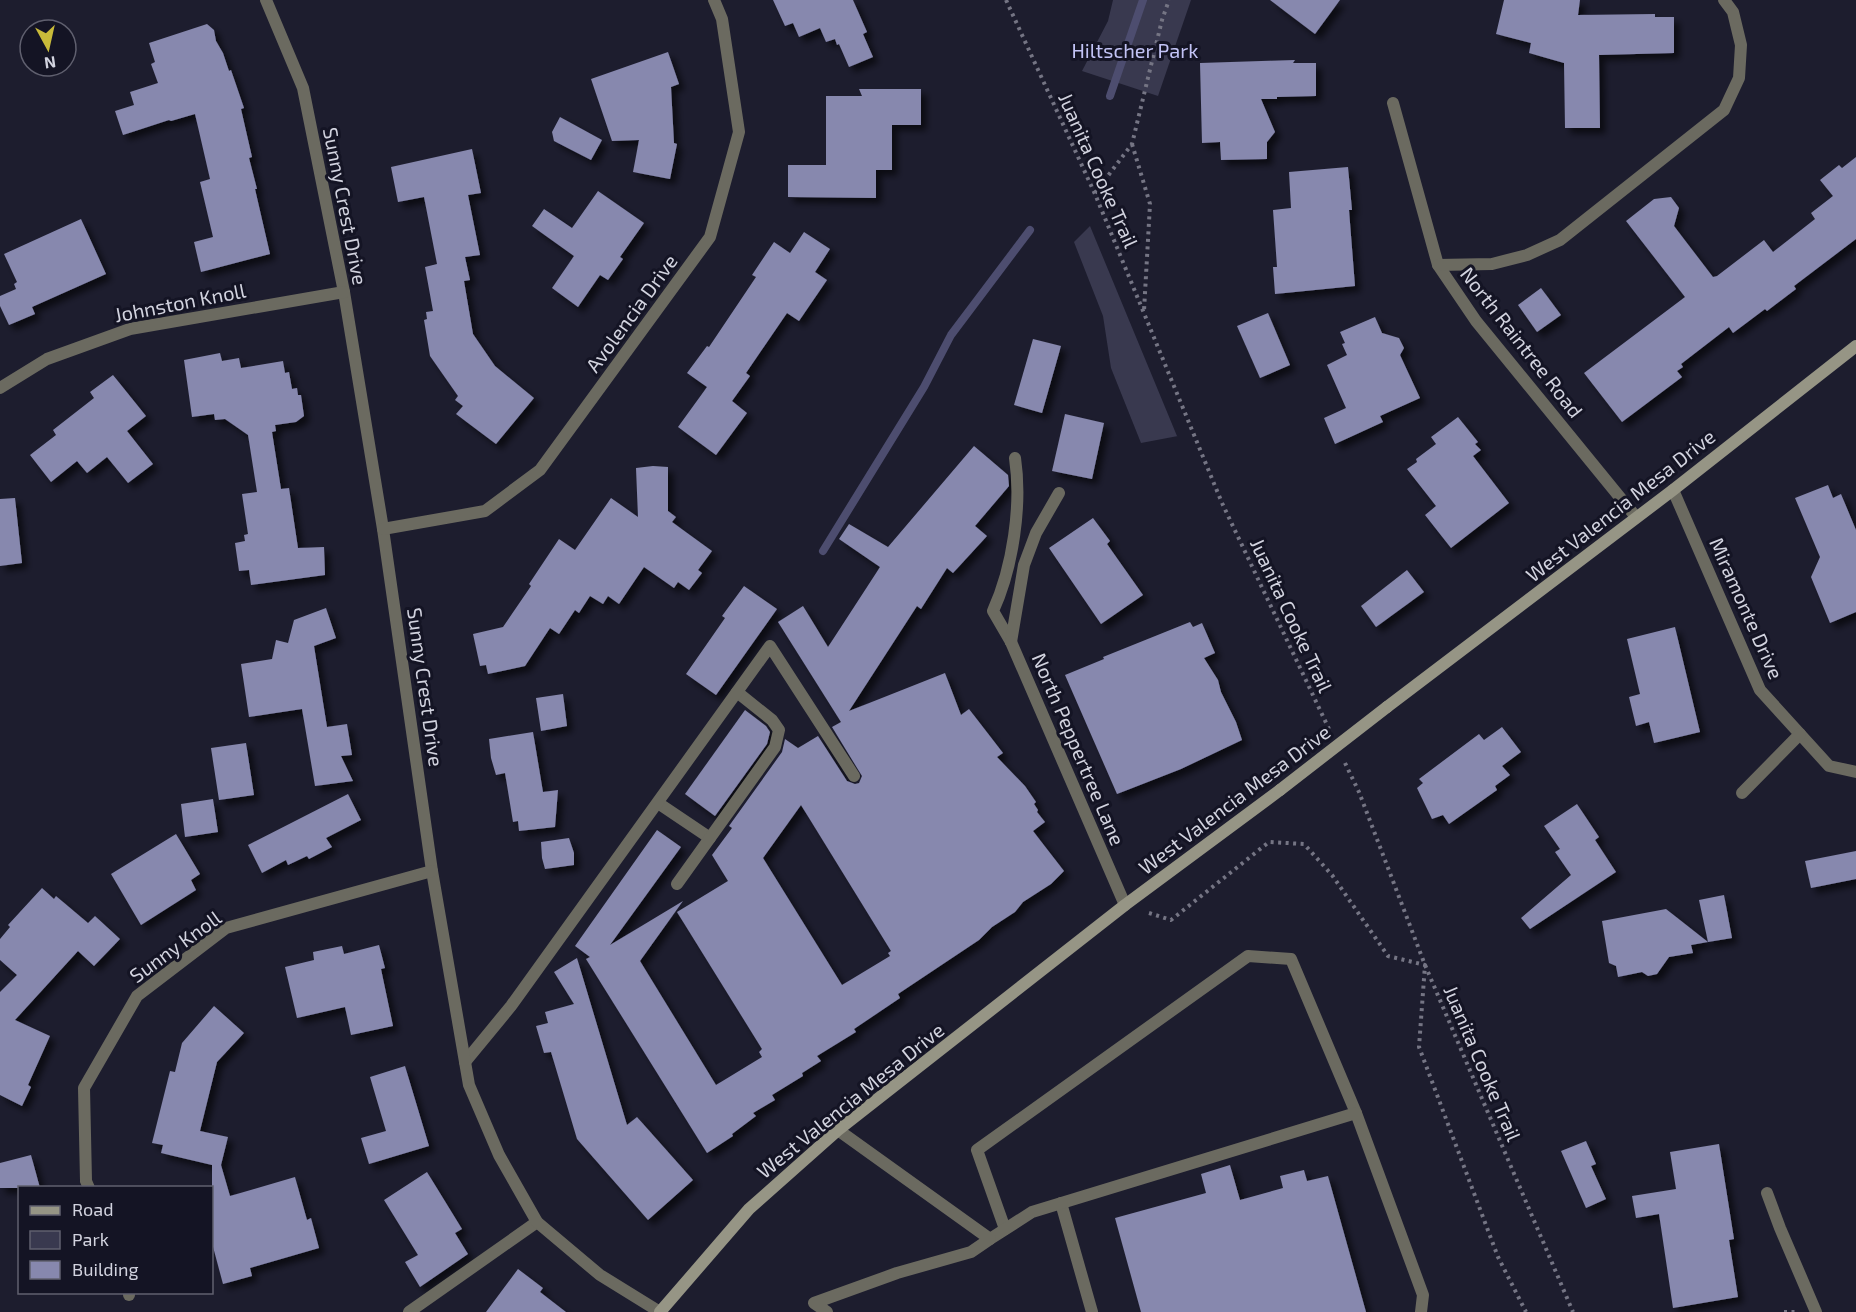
<svg xmlns="http://www.w3.org/2000/svg" width="1856" height="1312" font-family="'Exo 2',sans-serif">
  <style>
    .green { fill: #39394f }
    .lines { fill: none; stroke-linecap: round; stroke-linejoin: round }
    .stream { stroke: #4d4d6f; stroke-width: 8 }
    .building { fill: #8788ae; fill-rule: evenodd; filter: url(#shadow) }
    .path { stroke: #757584; stroke-width: 4; stroke-dasharray: 3 4.5; stroke-linecap: butt }
    .lane { stroke: #6b6a60; stroke-width: 12 }
    .street { stroke: #6b6a60; stroke-width: 12 }
    .secondary { stroke: #969585; stroke-width: 12 }
    .secondary-bridge { stroke: #969585; stroke-width: 12 }
    .labels { text-anchor: middle; dominant-baseline: central; stroke-width: 6; stroke-linejoin: round; paint-order: stroke }
    .park-label { font-size: 20px; fill: #c2c3f5; stroke: #141424 }
    .street-label { font-size: 20px; fill: #d2d3df; stroke: #141424 }
  </style>
  <defs>
    <filter id="shadow"><feDropShadow dx="5.5" dy="5.5" stdDeviation="3" flood-color="#0009"/></filter>
  </defs>
  <rect width="100%" height="100%" fill="#1d1d2e"/>
  <g class="green">
    <path d="M1113 0H1191L1158 96 1082 71 1108 21Z"/>
    <path d="M1090 226 1177 436H1178L1141 443 1111 368 1103 316 1074 242Z"/>
  </g>
  <g class="lines">
    <g class="stream">
      <path d="M1110 96 1143 0"/>
      <path d="M823 551 924 387 951 335 1030 230"/>
    </g>
  </g>
  <g class="building">
    <path d="M773 0H853L867 32 863 34 873 57 849 67 839 44 837 45 835 39 826 42 820 28 799 37 793 23 785 26Z"/>
    <path d="M1270 0H1340L1315 34Z"/>
    <path d="M1504 0H1580L1578 15 1655 14V17H1674V53L1599 55 1600 128H1565L1564 63 1529 53 1531 43 1496 34Z"/>
    <path d="M207 24 214 30 216 41 223 53 229 71 231 70 244 108 241 109 252 157 249 158 257 189H255L270 254 201 272 194 242 213 237 200 182 210 179 195 114 171 121 169 120 123 135 115 111 134 105 130 92 158 83 151 64 155 62 149 43Z"/>
    <path d="M668 52 679 84 671 87 674 143 677 144 670 179 633 172 639 140 612 141 591 79Z"/>
    <path d="M1295 60 1293 63H1316V96L1277 97V99H1261L1275 132 1267 142V159L1221 160 1220 142 1202 143 1200 63Z"/>
    <path d="M859 89H921V125H892V170H876V198L788 197V165H826V96H862Z"/>
    <path d="M560 117 602 140 591 160 554 141 552 132Z"/>
    <path d="M472 149 481 193 468 195 480 255 465 257 470 280 464 281 473 334 495 366 534 398 496 444 456 414 463 406 455 400 458 396 430 356 424 320 427 319 426 312 433 311 425 267 437 264 424 197 398 202 391 167Z"/>
    <path d="M1856 157V239L1794 286 1796 289 1767 311 1765 309 1733 333 1729 327 1681 364 1683 367 1677 371 1682 377 1622 422 1584 373 1685 297 1626 221 1654 199 1671 197 1679 208 1674 226 1713 277 1717 276 1764 240 1773 252 1815 219 1811 213 1833 196 1820 180 1839 165 1842 168Z"/>
    <path d="M1348 167 1352 210H1349L1355 286 1275 294 1273 267H1277L1273 210 1291 208 1289 172Z"/>
    <path d="M598 191 644 223 620 257 623 259 608 280 600 275 578 307 552 288 574 256 532 226 544 209 572 228Z"/>
    <path d="M81 219 106 274 32 307 35 314 9 325 0 306V296L16 289 14 284 17 282 4 254Z"/>
    <path d="M804 232 830 249 815 272 827 280 799 321 787 313 746 373 750 376 732 401 747 413 716 455 678 427 707 387 687 373 707 346 709 347 756 277 752 275 774 242 790 253Z"/>
    <path d="M1541 288 1561 315 1537 332 1518 305Z"/>
    <path d="M1268 313 1290 365 1260 378 1237 326Z"/>
    <path d="M1375 317 1382 333 1399 338 1404 348 1400 355 1420 398 1380 416 1383 422 1335 444 1324 418 1346 408 1327 365 1347 355 1342 344 1345 343 1340 332Z"/>
    <path d="M1033 339 1061 346 1042 413 1014 405Z"/>
    <path d="M220 353 222 361 239 358 241 368 283 361 285 373 289 372 292 389 297 388 298 395H301L304 416 296 422 275 425 276 431 272 432 281 489 289 488 298 548 324 547 325 575 251 585 249 570 239 571 235 543 245 541 244 535 248 534 242 494 257 492 248 435 225 419 215 420 214 414 192 417 184 360Z"/>
    <path d="M113 375 146 416 127 431 153 464 128 483 107 457 87 473 77 461 51 482 30 455 56 435 53 430 94 398 90 392Z"/>
    <path d="M1065 414 1104 423 1092 479 1052 471Z"/>
    <path d="M1458 417 1478 442 1475 444 1481 450 1473 456 1509 503 1451 548 1425 515 1436 506 1407 469 1417 462 1416 459 1436 444 1431 437Z"/>
    <path d="M974 446 1008 475 1009 486 975 526 987 536 953 573 947 568 921 609 917 606 849 711 945 673 961 715 969 709 1003 753 997 757 1025 786 1036 802 1034 804 1038 810 1037 812 1045 822 1033 831 1064 871 1051 884 1023 902 1015 912 992 927 979 940 898 994 900 998 854 1029 856 1032 817 1056 821 1061 802 1073 803 1076 772 1095 775 1100 753 1113 756 1116 732 1134 733 1136 707 1153 586 959 590 957 575 946 657 830 681 847 610 945 683 901 640 961 716 1085 762 1057 759 1052 762 1049 677 912 728 881 712 855 732 828 729 826 782 752 785 739 798 748 818 736 847 781 855 784 859 783 862 776 832 727 841 722 778 622 803 606 828 647 880 567 839 539 849 524 888 547ZM801 805 891 951 888 953 890 956 842 985 763 858Z"/>
    <path d="M653 466 668 467V511L676 517 672 522 712 551 698 570 702 573 689 590 678 582 674 588 644 567 619 604 608 596 603 604 590 596 579 613 575 610 559 634 550 628 525 666 488 674 486 665 480 666 473 634 503 627 531 586 529 584 559 539 575 550 611 498 638 517 636 468Z"/>
    <path d="M1828 485 1833 498 1841 494 1856 530V612L1830 623 1811 577 1820 557 1795 498Z"/>
    <path d="M15 498 22 563 0 566V499Z"/>
    <path d="M1093 518 1110 541 1107 544 1143 595 1101 624 1049 548Z"/>
    <path d="M1407 570 1424 592 1376 627 1361 606Z"/>
    <path d="M744 586 777 609 716 695 686 674 725 618 722 616Z"/>
    <path d="M326 608 336 638 314 646 327 727 347 724 352 755 341 756 353 781 315 786 302 709 249 717 241 664 272 659 276 640 288 643 294 620Z"/>
    <path d="M1190 622 1193 627 1202 623 1215 653 1204 658 1218 680 1221 692 1236 722 1242 740 1181 769 1117 794 1065 675 1104 659 1103 657Z"/>
    <path d="M1675 627 1700 732 1654 743 1649 722 1636 726 1629 697 1640 694 1627 639Z"/>
    <path d="M563 694 567 726 541 731 536 698Z"/>
    <path d="M745 710 766 726 770 732 767 744 715 816 685 794Z"/>
    <path d="M1502 727 1521 752 1502 766 1510 775 1495 786 1497 790 1449 824 1443 815 1432 819 1417 788 1423 783 1419 779 1479 734 1484 740Z"/>
    <path d="M533 732 543 792 558 790 555 827 519 831 518 821 513 822 505 773 496 775 491 758 489 739Z"/>
    <path d="M246 743 254 795 219 800 211 748Z"/>
    <path d="M348 794 361 820 326 838 332 847 309 859 307 856 288 865 286 860 262 873 248 845Z"/>
    <path d="M213 799 218 832 185 837 181 804Z"/>
    <path d="M1577 804 1599 837 1595 840 1616 872 1530 929 1521 918 1571 875 1555 852 1560 849 1544 826Z"/>
    <path d="M176 834 200 874 191 880 196 890 141 925 111 874Z"/>
    <path d="M569 838 574 853V865L545 869 542 858 541 842Z"/>
    <path d="M1856 851V879L1811 888 1805 861Z"/>
    <path d="M42 888 54 899 56 896 88 923 95 916 120 939 94 966 78 951 15 1020 50 1036 28 1085 31 1087 22 1106 0 1095V992L17 975 0 960V939L10 927 8 925Z"/>
    <path d="M1724 895 1732 938 1708 942 1699 900Z"/>
    <path d="M1666 909 1708 942 1691 945 1693 953 1669 957 1657 974 1648 976 1642 972 1618 977 1616 966 1609 963 1602 921Z"/>
    <path d="M379 945 385 968 381 969 393 1026 351 1035 345 1007 297 1018 285 967 314 960 313 952 342 946 344 954Z"/>
    <path d="M577 958 627 1125 637 1117 693 1180 648 1220 577 1139 551 1052 544 1053 536 1026 548 1023 545 1012 574 1004 554 972Z"/>
    <path d="M214 1006 244 1033 217 1062 200 1131 228 1137 221 1165 230 1196 295 1177 307 1220 311 1218 319 1248 250 1268 252 1276 223 1284 212 1243V1165L161 1153 163 1145 152 1143 170 1071 175 1072 182 1043Z"/>
    <path d="M405 1066 429 1146 369 1164 361 1138 386 1131 370 1077Z"/>
    <path d="M1586 1141 1596 1164 1591 1166 1606 1199 1586 1208 1561 1151Z"/>
    <path d="M1719 1144 1734 1239 1729 1240 1738 1297 1673 1308 1659 1214 1636 1218 1632 1196 1676 1189 1670 1152Z"/>
    <path d="M31 1155 40 1188H0V1163Z"/>
    <path d="M1230 1165 1240 1200 1283 1188 1280 1176 1304 1170 1307 1181 1328 1176 1366 1312H1141L1115 1218 1206 1193 1201 1174Z"/>
    <path d="M427 1172 462 1229 455 1233 468 1254 420 1287 405 1262 418 1255 384 1200Z"/>
    <path d="M518 1269 543 1288 540 1292 566 1312H486Z"/>
  </g>
  <g class="lines">
    <g class="path">
      <path d="M1006 0 1095 194 1222 503 1329 729"/>
      <path d="M1132 144 1150 204 1144 311"/>
      <path d="M1095 193 1132 144 1162 20 1169 0"/>
      <path d="M1345 763 1359 792 1425 965 1573 1312"/>
      <path d="M1149 913 1171 920 1269 842 1304 844 1332 875 1388 956 1425 965 1419 1047 1498 1257 1526 1312"/>
      <path d="M1784 1312H1795"/>
    </g>
    <g class="lane">
      <path d="M1011 642 993 611C1013 567 1022 505 1015 458"/>
      <path d="M1011 642 1024 565 1036 533 1059 493"/>
      <path d="M658 803 710 838"/>
      <path d="M677 884 775 747 779 730 772 720 737 692"/>
      <path d="M465 1062 511 1006 770 646 854 776"/>
      <path d="M1767 1193 1780 1228 1816 1312"/>
      <path d="M1061 1203 1092 1312"/>
      <path d="M1005 1229 977 1150 1248 956 1291 959 1356 1113"/>
      <path d="M990 1239 1032 1212 1356 1113 1423 1295 1421 1312"/>
      <path d="M409 1312 537 1222"/>
      <path d="M827 1312 814 1303 897 1273 971 1252 990 1239 838 1130"/>
    </g>
    <g class="street">
      <path d="M266 0 303 88 344 292 383 529 432 871 469 1085 499 1155 537 1222 600 1275 660 1312"/>
      <path d="M1393 103 1438 265 1476 321 1636 517"/>
      <path d="M1438 265 1492 264 1527 255 1560 240 1724 110 1739 78 1741 45 1733 12 1724 0"/>
      <path d="M0 388 47 359 130 329 344 292"/>
      <path d="M1673 490 1760 690 1829 766 1856 772"/>
      <path d="M383 529 485 511 540 470 710 237 739 132 722 19 714 0"/>
      <path d="M1011 642 1125 905"/>
      <path d="M1742 793 1800 734"/>
      <path d="M89 1188 86 1181 84 1088 137 996 226 928 432 871"/>
      <path d="M129 1292V1295"/>
    </g>
    <g class="secondary">
      <path d="M1387 707 1673 490 1856 346"/>
      <path d="M660 1312 749 1209 838 1130 1125 905 1280 790"/>
    </g>
    <path class="secondary-bridge" d="M1280 790 1387 707"/>
  </g>
  <g class="labels">
    <g class="park-label">
      <text x="1135" y="50">Hiltscher Park</text>
    </g>
    <g class="street-label">
      <text transform="translate(1099 170) rotate(66)">Juanita Cooke Trail</text>
      <text transform="translate(346 206) rotate(79)">Sunny Crest Drive</text>
      <text transform="translate(180 302) rotate(-11)">Johnston Knoll</text>
      <text transform="translate(631 313) rotate(-54)">Avolencia Drive</text>
      <text transform="translate(1522 342) rotate(52)">North Raintree Road</text>
      <text transform="translate(1620 505) rotate(-38)">West Valencia Mesa Drive</text>
      <text transform="translate(1747 608) rotate(66)">Miramonte Drive</text>
      <text transform="translate(1292 615) rotate(65)">Juanita Cooke Trail</text>
      <text transform="translate(426 687) rotate(82)">Sunny Crest Drive</text>
      <text transform="translate(1079 749) rotate(67)">North Peppertree Lane</text>
      <text transform="translate(1234 799) rotate(-37)">West Valencia Mesa Drive</text>
      <text transform="translate(175 946) rotate(-36)">Sunny Knoll</text>
      <text transform="translate(1483 1063) rotate(67)">Juanita Cooke Trail</text>
      <text transform="translate(850 1100) rotate(-39)">West Valencia Mesa Drive</text>
    </g>
  </g>
  <rect x="18" y="1186" width="195" height="108" fill="#141424" stroke="#60606f" stroke-width="1.5"/>
  <rect x="30" y="1206" width="30" height="9" fill="#969585" stroke="#60606f" stroke-width="1.5"/>
  <text x="72" y="1216" font-size="18" fill="#d2d3df">Road</text>
  <rect x="30" y="1231" width="30" height="18" fill="#39394f" stroke="#60606f" stroke-width="1.5"/>
  <text x="72" y="1246" font-size="18" fill="#d2d3df">Park</text>
  <rect x="30" y="1261" width="30" height="18" fill="#8788ae" stroke="#60606f" stroke-width="1.5"/>
  <text x="72" y="1276" font-size="18" fill="#d2d3df">Building</text>
  <g transform="translate(48 48) rotate(172)"><circle r="28" fill="#141424" stroke="#60606f" stroke-width="1.5"/>
  <path d="M0-4.5L10 22L0 15L-10 22Z" fill="#c9bb3a"/>
  <text y="-9" font-size="16" font-weight="bold" text-anchor="middle" fill="#d2d3df">N</text>
  </g>
</svg>
